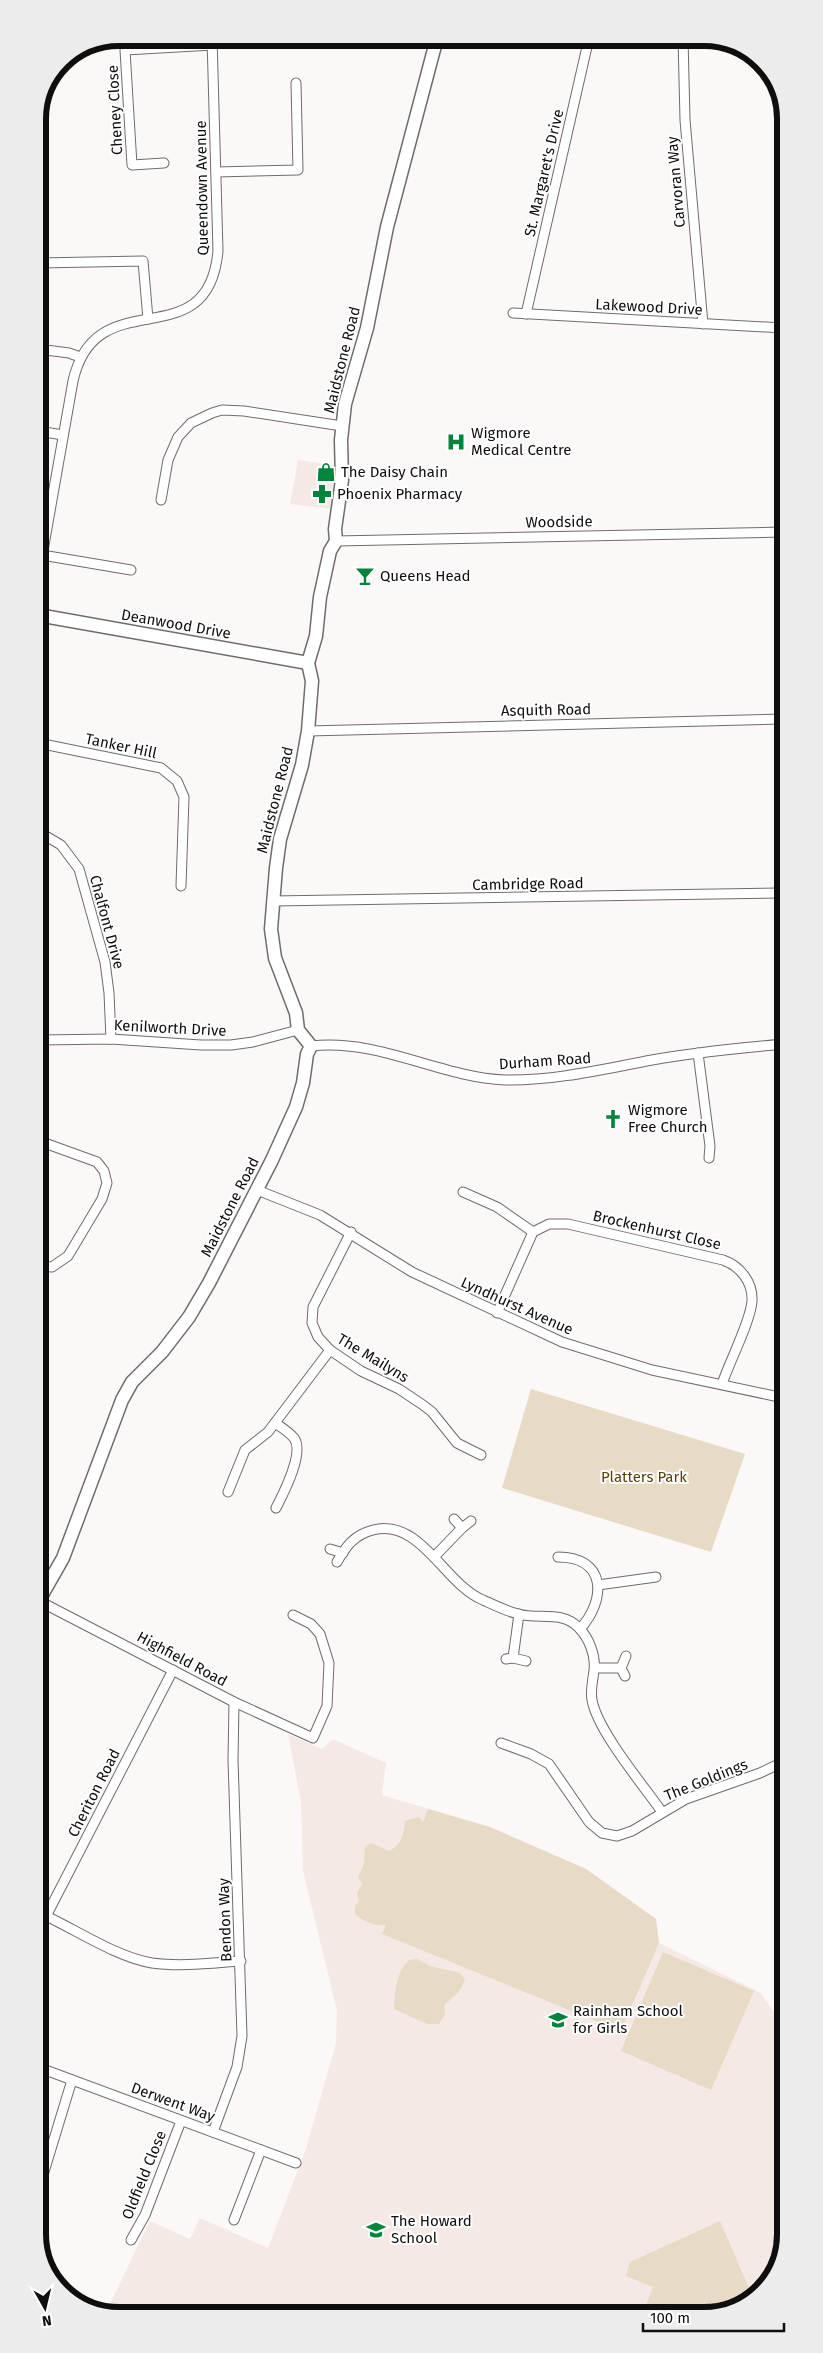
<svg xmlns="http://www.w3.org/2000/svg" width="823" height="2353" font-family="'Fira Sans',sans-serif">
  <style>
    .built { fill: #f5e9e6 }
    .green { fill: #e7dbc5 }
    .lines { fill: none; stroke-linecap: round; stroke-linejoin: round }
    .street-casing { stroke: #706c6b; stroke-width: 11 }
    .secondary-casing { stroke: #706c6b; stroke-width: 15 }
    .street { stroke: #fff; stroke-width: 9 }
    .secondary { stroke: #fff; stroke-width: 12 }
    .labels { text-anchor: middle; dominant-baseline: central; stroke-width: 4; stroke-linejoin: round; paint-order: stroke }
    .street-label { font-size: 15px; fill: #0f0e0d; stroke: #fff }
    .poi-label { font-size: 15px; fill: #0f0e0d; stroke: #fff; text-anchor: start }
    .park-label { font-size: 15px; fill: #563f0d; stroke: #fff }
    .rim { fill: none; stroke: #0f0e0d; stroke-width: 6 }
  </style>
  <rect width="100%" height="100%" fill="#fcf8f7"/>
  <g class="built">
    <path d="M298 460 338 466 332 509 290 504Z"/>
    <path d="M288 1734 322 1749 333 1739 386 1763 382 1795 490 1827 586 1869 656 1919 659 1943 761 1993 785 2028V2234L768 2284 725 2313 114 2315 106 2312 150 2221 190 2239 200 2218 268 2248 306 2149 336 2043 337 2011 303 1871 301 1802Z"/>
  </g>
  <g class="green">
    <path d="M531 1389 745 1454 711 1552 502 1488Z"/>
    <path d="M428 1809 490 1827 586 1869 656 1919 659 1943 621 2031 382 1934 386 1925C375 1926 363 1922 355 1914V1906L359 1901 357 1893 362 1884 358 1877 364 1864 365 1847 371 1843 389 1851C402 1844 404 1834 405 1821L419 1817 423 1822Z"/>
    <path d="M663 1952 754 1991 711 2090 621 2051Z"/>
    <path d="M417 1959 430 1966 460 1973 465 1980 459 1992 444 2005 445 2014 439 2024H427L394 2009C395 1990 396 1973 409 1960Z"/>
    <path d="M720 2221 752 2295 725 2313H643L653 2287 626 2276 630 2262Z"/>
  </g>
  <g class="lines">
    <g class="street-casing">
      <g id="street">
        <path d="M683 38 685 120 703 324"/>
        <path d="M164 163 132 165 125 50 213 45"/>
        <path d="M216 172 298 170 296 83"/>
        <path d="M38 178H41L40 108"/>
        <path d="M38 263 143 261 148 319"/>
        <path d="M513 313 783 328"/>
        <path d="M526 314 589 38"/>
        <path d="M38 349 69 353 80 357"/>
        <path d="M38 431 63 435"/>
        <path d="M161 500 168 460 178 437 191 423 212 413 222 410 244 411 342 426"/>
        <path d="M336 541 783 532"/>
        <path d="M42 555 131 570"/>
        <path d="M38 579 73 381C96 278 208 361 218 251L212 38"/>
        <path d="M308 731 784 719"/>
        <path d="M38 743 161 768 177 781 184 797 181 886"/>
        <path d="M39 832 61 845 79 869 105 962 109 993 111 1039"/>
        <path d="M272 901 784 893"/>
        <path d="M39 1040 111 1039 201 1045H231L253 1042 298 1030"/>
        <path d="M311 1046C378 1038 439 1077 505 1080 554 1081 604 1069 652 1060 695 1052 740 1048 784 1044"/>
        <path d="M698 1053 710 1146 709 1158"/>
        <path d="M39 1141 97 1162 104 1171 107 1183 102 1199 68 1256 52 1267 39 1266"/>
        <path d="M257 1190 320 1215 412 1272 562 1342 652 1370 784 1398"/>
        <path d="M463 1192 497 1207 533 1232"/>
        <path d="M351 1232 313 1307 312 1323 318 1337 330 1350 361 1371 399 1389 423 1405 432 1412 457 1443 481 1455"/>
        <path d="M497 1313 533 1232 549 1224H568L723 1260C740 1266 753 1282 752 1301 751 1320 729 1363 722 1384"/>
        <path d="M275 1423C281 1427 289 1432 294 1438 305 1453 283 1494 276 1508"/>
        <path d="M228 1492 245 1450 268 1432 330 1350"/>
        <path d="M454 1519 462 1528 471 1521"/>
        <path d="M330 1549 343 1553"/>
        <path d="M434 1557 462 1528"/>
        <path d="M558 1557C606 1557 607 1599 580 1629"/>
        <path d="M337 1562C346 1546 354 1535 373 1530 421 1518 444 1584 483 1600 494 1605 506 1611 518 1614 539 1620 562 1610 579 1628 589 1638 596 1656 594 1670 593 1681 590 1690 592 1700 597 1730 643 1785 662 1812"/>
        <path d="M598 1585 656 1577"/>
        <path d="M39 1601 234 1702 313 1738 327 1706 329 1663 320 1634 311 1624 293 1615"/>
        <path d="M513 1658 519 1614"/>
        <path d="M506 1659 513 1658 526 1661"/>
        <path d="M595 1668H621"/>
        <path d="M625 1676 621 1668 626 1656"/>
        <path d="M501 1743 531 1754 549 1764 589 1822 602 1833 617 1836 632 1831 686 1799 760 1773 785 1761"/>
        <path d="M46 1916C78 1931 117 1957 152 1963 181 1967 212 1963 241 1961"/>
        <path d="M40 1928 173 1670"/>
        <path d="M40 2068 296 2163"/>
        <path d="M213 2132 237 2067 242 2036 233 1760 234 1702"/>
        <path d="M40 2185 72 2080"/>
        <path d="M234 2220 261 2150"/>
        <path d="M131 2240 145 2215 181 2121"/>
      </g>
    </g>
    <g class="secondary-casing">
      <g id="secondary">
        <path d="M38 615 308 663"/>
        <path d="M39 1600 63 1558 122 1400 132 1382 162 1352 189 1317 209 1283 272 1160 296 1107 303 1083 307 1054 311 1046 298 1030 296 1013 275 958 271 929 276 868 280 839 302 765 308 731 312 681 308 663 316 636 320 597 330 551 336 541 335 529 342 480 341 440 345 404 367 328 387 227 437 38"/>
      </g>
    </g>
    <use href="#street" class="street"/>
    <use href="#secondary" class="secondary"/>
  </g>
  <defs>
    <g id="hospital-bare" transform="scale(1.5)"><path d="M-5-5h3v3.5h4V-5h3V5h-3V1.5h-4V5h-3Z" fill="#04833c" stroke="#fff" stroke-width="2.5" paint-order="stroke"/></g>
    <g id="shop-bare" transform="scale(1.5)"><path d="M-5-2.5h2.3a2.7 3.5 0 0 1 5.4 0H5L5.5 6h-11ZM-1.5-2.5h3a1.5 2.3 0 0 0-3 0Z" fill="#04833c" stroke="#fff" stroke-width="2.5" paint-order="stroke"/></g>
    <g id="pharmacy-bare" transform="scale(1.5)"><path d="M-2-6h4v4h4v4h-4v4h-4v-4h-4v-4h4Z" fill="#04833c" stroke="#fff" stroke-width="2.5" paint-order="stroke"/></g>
    <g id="bar-bare" transform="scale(1.5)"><path d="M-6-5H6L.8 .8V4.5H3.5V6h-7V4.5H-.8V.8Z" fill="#04833c" stroke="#fff" stroke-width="2.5" paint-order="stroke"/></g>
    <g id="church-bare" transform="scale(1.5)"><path d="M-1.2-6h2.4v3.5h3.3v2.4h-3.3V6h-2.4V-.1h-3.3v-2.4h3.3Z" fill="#04833c" stroke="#fff" stroke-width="2.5" paint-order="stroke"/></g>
    <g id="school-bare" transform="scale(1.5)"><path d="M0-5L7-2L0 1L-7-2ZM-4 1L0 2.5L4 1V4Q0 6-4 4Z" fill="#04833c" stroke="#fff" stroke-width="2.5" paint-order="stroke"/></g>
  </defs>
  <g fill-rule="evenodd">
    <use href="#hospital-bare" x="456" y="442"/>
    <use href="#shop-bare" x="326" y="472"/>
    <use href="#pharmacy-bare" x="322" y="494"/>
    <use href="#bar-bare" x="365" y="576"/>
    <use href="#church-bare" x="613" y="1119"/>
    <use href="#school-bare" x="558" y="2020"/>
    <use href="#school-bare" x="376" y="2230"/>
  </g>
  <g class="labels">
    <g class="street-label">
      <text transform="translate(115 110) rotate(-93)">Cheney Close</text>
      <text transform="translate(544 173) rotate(-77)">St. Margaret's Drive</text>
      <text transform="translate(676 182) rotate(-95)">Carvoran Way</text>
      <text transform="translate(202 188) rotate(-91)">Queendown Avenue</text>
      <text transform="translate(649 307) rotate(3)">Lakewood Drive</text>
      <text transform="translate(342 360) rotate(-76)">Maidstone Road</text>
      <text transform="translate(559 522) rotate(-1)">Woodside</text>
      <text transform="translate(176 624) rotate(10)">Deanwood Drive</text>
      <text transform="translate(546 710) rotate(-1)">Asquith Road</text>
      <text transform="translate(121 746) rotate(12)">Tanker Hill</text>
      <text transform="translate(275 800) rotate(-76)">Maidstone Road</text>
      <text transform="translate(528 884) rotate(-1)">Cambridge Road</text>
      <text transform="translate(107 922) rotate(75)">Chalfont Drive</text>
      <text transform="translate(170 1028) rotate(3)">Kenilworth Drive</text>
      <text transform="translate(545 1061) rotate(-4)">Durham Road</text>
      <text transform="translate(230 1207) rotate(-63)">Maidstone Road</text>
      <text transform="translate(657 1230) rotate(13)">Brockenhurst Close</text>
      <text transform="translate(517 1306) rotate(24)">Lyndhurst Avenue</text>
      <text transform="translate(373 1358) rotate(31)">The Mailyns</text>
      <text transform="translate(182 1659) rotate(28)">Highfield Road</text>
      <text transform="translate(706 1780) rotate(-22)">The Goldings</text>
      <text transform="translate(94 1793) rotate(-63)">Cheriton Road</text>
      <text transform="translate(225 1920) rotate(-92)">Bendon Way</text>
      <text transform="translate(173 2102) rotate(20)">Derwent Way</text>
      <text transform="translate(144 2175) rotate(-68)">Oldfield Close</text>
    </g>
    <g class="poi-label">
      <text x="471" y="433">Wigmore<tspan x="471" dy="17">Medical Centre</tspan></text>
      <text x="341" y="472">The Daisy Chain</text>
      <text x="337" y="494">Phoenix Pharmacy</text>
      <text x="380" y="576">Queens Head</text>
      <text x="628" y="1110">Wigmore<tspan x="628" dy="17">Free Church</tspan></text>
      <text x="573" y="2011">Rainham School<tspan x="573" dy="17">for Girls</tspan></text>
      <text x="391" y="2221">The Howard<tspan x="391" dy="17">School</tspan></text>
    </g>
    <g class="park-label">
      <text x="644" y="1477">Platters Park</text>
    </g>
  </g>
  <path d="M0 0H823V2353H0ZM119 46H704A73 73 0 0 1 777 119V2234A73 73 0 0 1 704 2307H119A73 73 0 0 1 46 2234V119A73 73 0 0 1 119 46Z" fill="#ececec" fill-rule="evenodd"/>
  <path class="rim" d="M119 46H704A73 73 0 0 1 777 119V2234A73 73 0 0 1 704 2307H119A73 73 0 0 1 46 2234V119A73 73 0 0 1 119 46Z"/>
  <g transform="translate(45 2308) rotate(172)" stroke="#ffffff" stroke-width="4" paint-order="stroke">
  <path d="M0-4L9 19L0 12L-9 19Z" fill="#0f0e0d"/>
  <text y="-8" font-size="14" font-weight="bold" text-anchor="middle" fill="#0f0e0d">N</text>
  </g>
  <path d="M643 2323v8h141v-8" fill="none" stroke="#0f0e0d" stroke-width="2.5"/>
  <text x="650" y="2323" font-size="15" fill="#0f0e0d" stroke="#ffffff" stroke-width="4" paint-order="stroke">100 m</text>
</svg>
